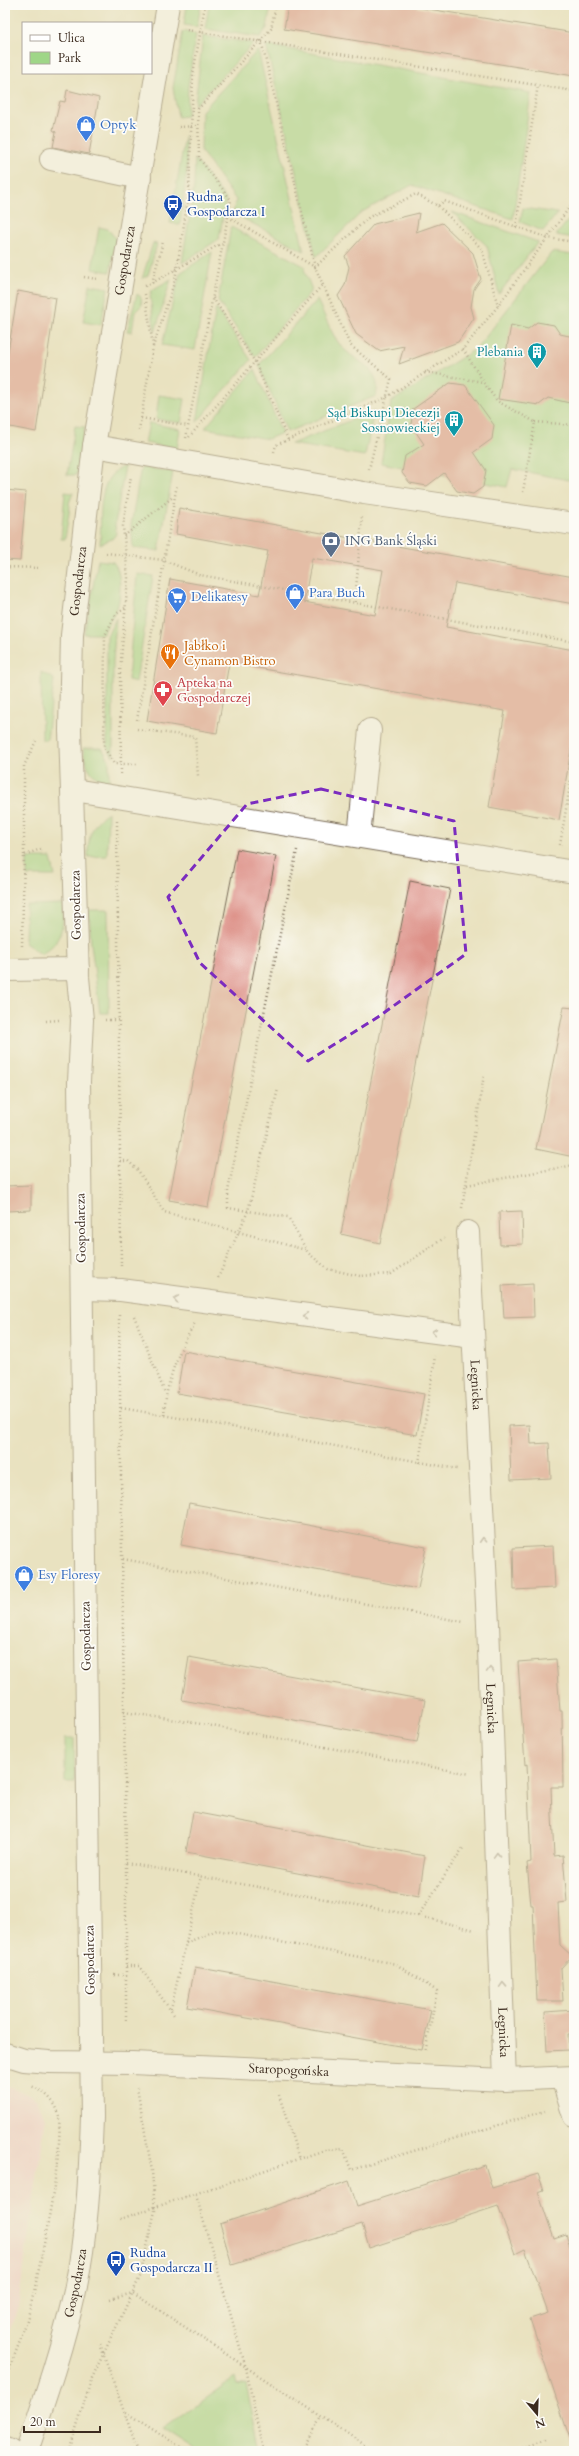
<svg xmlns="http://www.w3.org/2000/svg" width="579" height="2456" font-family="Cardo,serif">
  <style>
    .built { fill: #f7cfd5 }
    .green { fill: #9fd688; stroke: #6d8053 }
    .building { fill: #dd9087; fill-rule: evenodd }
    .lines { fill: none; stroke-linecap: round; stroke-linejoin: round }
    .minor-casing { stroke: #786a57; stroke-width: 24 }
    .path { stroke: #786a57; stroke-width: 2.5; stroke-dasharray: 1 3; stroke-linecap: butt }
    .minor { stroke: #fff; stroke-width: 22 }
    .oneway { stroke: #a79f9a }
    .marked { fill: none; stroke: #7b2cbf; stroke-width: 3; stroke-dasharray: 8 5; stroke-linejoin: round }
    .labels { text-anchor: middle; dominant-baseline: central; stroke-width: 3.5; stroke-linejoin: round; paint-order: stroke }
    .shop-label { font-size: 13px; fill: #366cbe; stroke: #fdfcf7; text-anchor: start }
    .transit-label { font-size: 13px; fill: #164399; stroke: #fdfcf7; text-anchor: start }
    .street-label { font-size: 13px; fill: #3b2a1e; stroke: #fdfcf7 }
    .culture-label { font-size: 13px; fill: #0d838f; stroke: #fdfcf7; text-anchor: end }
    .service-label { font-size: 13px; fill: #4e5e75; stroke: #fdfcf7; text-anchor: start }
    .food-label { font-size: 13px; fill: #c56008; stroke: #fdfcf7; text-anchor: start }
    .health-label { font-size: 13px; fill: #be3a42; stroke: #fdfcf7; text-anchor: start }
  </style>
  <rect width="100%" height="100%" fill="#fdfcf7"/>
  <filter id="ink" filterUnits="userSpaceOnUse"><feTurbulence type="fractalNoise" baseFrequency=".025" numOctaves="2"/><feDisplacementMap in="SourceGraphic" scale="8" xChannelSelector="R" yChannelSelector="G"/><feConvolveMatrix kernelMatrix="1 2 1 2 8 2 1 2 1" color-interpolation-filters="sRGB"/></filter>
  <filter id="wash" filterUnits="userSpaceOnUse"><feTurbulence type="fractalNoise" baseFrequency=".012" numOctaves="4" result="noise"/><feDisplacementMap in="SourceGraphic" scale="16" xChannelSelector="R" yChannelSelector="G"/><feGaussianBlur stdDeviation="0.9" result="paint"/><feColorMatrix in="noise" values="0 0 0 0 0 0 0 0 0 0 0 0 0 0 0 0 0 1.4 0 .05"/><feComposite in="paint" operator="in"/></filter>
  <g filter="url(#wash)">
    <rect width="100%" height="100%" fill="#e9e2c0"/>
    <path class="built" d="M5 2086 29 2094 37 2100 46 2117 17 2313 5 2339Z"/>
    <g class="green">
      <path d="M187 5H201L197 27 184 25Z"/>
      <path d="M209 5H271L267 28 260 37 205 29Z"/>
      <path d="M183 31 196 34 188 86 187 116 178 117 173 88Z"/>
      <path d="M203 36 254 43 195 105Z"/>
      <path d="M266 45 531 93 513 219 412 185 362 212 316 257Z"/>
      <path d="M258 50 304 251 233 213 236 200 201 151 202 111Z"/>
      <path d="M185 136 187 169 180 225 170 223Z"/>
      <path d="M195 159 226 199 219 239 182 263 194 186Z"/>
      <path d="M523 208 558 213 543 231 520 222Z"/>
      <path d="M452 212 538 242 499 294 487 246Z"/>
      <path d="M572 216H574V238L556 235Z"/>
      <path d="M99 227 108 229 116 239 110 272 92 269Z"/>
      <path d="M231 227 306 267 304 269 312 290 255 357 218 301Z"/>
      <path d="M153 243 157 244 148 275 142 279Z"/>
      <path d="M212 252 195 350 162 345 180 273Z"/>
      <path d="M552 252 574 255V481L512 469 507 487 381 463 391 402 477 348Z"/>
      <path d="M171 279 155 332 150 296 152 290Z"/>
      <path d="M90 285 108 288 101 325 83 322Z"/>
      <path d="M137 294 141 297 142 305 135 312 132 332 127 331Z"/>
      <path d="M317 300C324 313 329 329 338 342 351 362 384 366 376 396L287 432 259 365Z"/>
      <path d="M216 308 251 360 197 422Z"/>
      <path d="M255 369 282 433 268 439 205 428Z"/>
      <path d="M159 395 185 399 181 423 156 419Z"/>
      <path d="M374 411 365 456 291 444Z"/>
      <path d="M149 423 180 429 177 449 145 443Z"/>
      <path d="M75 426 85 427 76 475H67Z"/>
      <path d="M125 466 115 524 116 534 112 539 100 544C102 518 95 476 125 466Z"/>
      <path d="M141 467 173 472 159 551 133 548 131 525Z"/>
      <path d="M65 492 73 493 69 503 70 507 65 539H61Z"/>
      <path d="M98 560 113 562C122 570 121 598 117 608 113 617 107 625 103 634H84Z"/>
      <path d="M137 574 153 576 136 682 128 680Z"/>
      <path d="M116 618 113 662V757L107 747V636Z"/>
      <path d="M41 672 54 679 47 740H42Z"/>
      <path d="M83 748H102L109 760V783C91 779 85 765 83 748Z"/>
      <path d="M108 812 107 856 88 857C88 837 91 824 108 812Z"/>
      <path d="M27 858H51L55 876H27Z"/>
      <path d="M63 904C64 926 62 943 41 954L25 943 26 905Z"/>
      <path d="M89 910H108L109 1013H100L91 944Z"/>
      <path d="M65 1738H74L75 1782H65Z"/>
      <path d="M235 2378 237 2386 246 2384 260 2451H197L163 2429Z"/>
    </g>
    <g id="blocks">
      <g class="building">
        <path d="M288 5H404L574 33V76L284 29Z"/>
        <path d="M67 90 99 98 89 154 53 147 56 132 53 130 60 101 65 102Z"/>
        <path d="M419 213 416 232 442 223 473 253 481 279 474 289 471 307 474 318 458 342 399 364 404 346 379 351 356 334 338 296 345 285 349 267 345 256 374 224Z"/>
        <path d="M18 291 56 298 36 432 5 426V370Z"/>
        <path d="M537 322 554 325 560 334 574 337V404L548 398 539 405 498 399 511 325 528 329Z"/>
        <path d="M450 383 465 385 494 425 492 439 474 452 486 470 483 487 473 494 457 491 444 473 427 486 410 483 402 473 405 456 424 444 411 425 413 409Z"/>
        <path d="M5 490 26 492 20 561 5 560Z"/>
        <path d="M179 508 574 577V604L455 583 446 627 574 650V733L559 820 489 807 505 711 229 663 217 733 147 721 170 579 259 595 268 551 176 534ZM312 558 383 570 375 615 304 602Z"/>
        <path d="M237 849 276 856 208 1207 169 1200Z"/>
        <path d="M410 881 450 889 380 1243 341 1234Z"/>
        <path d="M564 1007 574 1008V1157L536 1149Z"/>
        <path d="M31 1185V1210L6 1211 5 1186Z"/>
        <path d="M522 1211 523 1244 500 1245 499 1212Z"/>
        <path d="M533 1284 534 1317 504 1318 502 1286Z"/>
        <path d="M184 1351 424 1394 417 1435 177 1393Z"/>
        <path d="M530 1425 531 1444 549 1443 551 1478 511 1480 509 1426Z"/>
        <path d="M189 1503 426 1547 418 1589 181 1545Z"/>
        <path d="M553 1546 555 1588 514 1590 513 1548Z"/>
        <path d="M189 1657 425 1700 417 1742 182 1700Z"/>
        <path d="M556 1659 560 1711H562L563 1787H551L552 1815 554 1856 563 1855 567 1902 558 1903 560 1945 572 1956 561 1968 563 2001H537L533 1905H531L527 1863 531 1862 527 1764 525 1765 518 1662Z"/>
        <path d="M193 1812 425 1856 419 1896 186 1852Z"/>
        <path d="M195 1967 431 2010 422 2050 187 2007Z"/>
        <path d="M574 2010V2034H568L569 2050 547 2051 545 2012Z"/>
        <path d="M485 2165 492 2188 538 2174 544 2190 538 2192 554 2239 566 2235 574 2258V2439H570L530 2319 548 2313 525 2249 515 2254 498 2206 369 2248 362 2224 232 2265 220 2224 349 2181 357 2206Z"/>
      </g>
    </g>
  </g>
  <g filter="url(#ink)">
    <use href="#blocks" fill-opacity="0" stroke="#786a57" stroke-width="1"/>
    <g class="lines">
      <g class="minor-casing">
        <g id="minor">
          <path d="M51 159 140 178"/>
          <path d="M94 446 364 493 574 524"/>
          <path d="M74 790 574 872"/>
          <path d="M359 836 370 730"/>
          <path d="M5 970 78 969"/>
          <path id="s1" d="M468 1232 488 1624 505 2080"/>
          <path d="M82 1289 121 1290 473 1337"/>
          <path id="s2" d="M5 2054 24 2060 49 2062 132 2063 505 2080 574 2077"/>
          <path d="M562 2078 574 2116"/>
          <path d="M5 2449 10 2451"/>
          <path id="s3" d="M27 2451C45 2398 63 2346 75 2291 87 2235 90 2175 92 2117L79 1082 82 1020 78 977 70 730 72 635 94 446 168 5"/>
        </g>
      </g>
      <g class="path">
        <path d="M5 29 8 5"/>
        <path d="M187 30 574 91"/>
        <path d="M261 40 315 267 350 345 391 379 369 469"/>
        <path d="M179 127 198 126"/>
        <path d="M438 206 482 249 498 306"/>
        <path d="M228 217 315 267 369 217 416 194 438 206 444 201 548 238 574 242"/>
        <path d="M516 227 538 85"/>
        <path d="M84 277 97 279"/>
        <path d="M152 283 222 243"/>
        <path d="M145 286 152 283 163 242"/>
        <path d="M145 294 153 346"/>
        <path d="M213 298 255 362 288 440"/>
        <path d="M463 349 483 381"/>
        <path d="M425 372 483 382 497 401 535 422 523 492"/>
        <path d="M141 418 188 426"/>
        <path d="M535 422 574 425"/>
        <path d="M139 430 153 347 175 280 189 193 193 75 205 5"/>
        <path d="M189 437 323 284"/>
        <path d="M186 438 231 200 199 158 198 109 271 29 276 5"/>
        <path d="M274 452 276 445 387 397 463 349 498 306 574 201"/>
        <path d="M124 536 174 496"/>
        <path d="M106 553 163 560 200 575 574 642"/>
        <path d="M5 567 40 568"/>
        <path d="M355 602 362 516"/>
        <path d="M125 608 116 614 105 635 104 747 114 764H137"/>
        <path d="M137 720 177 484"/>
        <path d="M137 729 195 737 198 776"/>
        <path d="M121 774 120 672 128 578 123 526 131 476"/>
        <path d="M117 821 121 1266"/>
        <path d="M560 845 574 761"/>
        <path d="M297 850 228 1191V1208L288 1217 308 1253 328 1269 360 1276 391 1274 444 1238"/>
        <path d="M24 855V766L36 741"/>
        <path d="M22 946 24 855 41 849"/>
        <path d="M105 1020H119"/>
        <path d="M46 1021 59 1020"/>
        <path d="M120 1161H128L138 1170 164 1212 306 1250"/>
        <path d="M467 1185 574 1165"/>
        <path d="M462 1208 484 1075"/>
        <path d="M218 1278 248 1211 278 1089"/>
        <path d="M119 1315 126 1863V2023"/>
        <path d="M134 1316 165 1393"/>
        <path d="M121 1408 256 1431 457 1469"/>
        <path d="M164 1415C166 1382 178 1351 195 1323"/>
        <path d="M419 1463 435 1356"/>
        <path d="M123 1559 464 1622"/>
        <path d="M124 1712 201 1724 470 1774"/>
        <path d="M126 1863 418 1916 475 1930"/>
        <path d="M418 1916 463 1848"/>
        <path d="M186 1943 217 1930 396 1964 437 1991 425 2053"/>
        <path d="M126 1966H139L174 2015"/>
        <path d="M114 1975H126"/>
        <path d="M171 2009 201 1876"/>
        <path d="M279 2095 299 2159"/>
        <path d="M196 2195 246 2368 263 2451"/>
        <path d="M120 2219 325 2150 343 2148 351 2170 545 2111"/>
        <path d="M110 2299 133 2293 374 2451"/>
        <path d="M100 2344 138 2451"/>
        <path d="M5 2381C11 2363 19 2345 25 2327 35 2295 69 2134 57 2109 52 2098 42 2090 31 2086"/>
        <path d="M125 2412 187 2451"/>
        <path d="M69 2451 92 2378 140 2277 155 2211 152 2171 137 2088"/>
        <path d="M303 2451 321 2416"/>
        <path d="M511 2451 546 2439"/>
      </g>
      <use href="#minor" class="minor"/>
    </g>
    <defs><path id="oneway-chevron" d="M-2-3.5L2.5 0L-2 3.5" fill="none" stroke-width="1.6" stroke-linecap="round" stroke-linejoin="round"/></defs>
    <g class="oneway">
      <use href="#oneway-chevron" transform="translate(176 1299) rotate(-171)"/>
      <use href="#oneway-chevron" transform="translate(305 1316) rotate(-173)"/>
      <use href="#oneway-chevron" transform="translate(434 1332) rotate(-173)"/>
      <use href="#oneway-chevron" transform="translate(483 1540) rotate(-93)"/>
      <use href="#oneway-chevron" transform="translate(490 1670) rotate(-92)"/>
      <use href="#oneway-chevron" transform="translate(497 1855) rotate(-92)"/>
      <use href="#oneway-chevron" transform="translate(503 1985) rotate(-92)"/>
    </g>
  </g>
  <path d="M0 0H579V2456H0ZM321 789 454 821 466 954 378 1017 308 1061 200 963 168 897 247 804Z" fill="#e9e2c0" fill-opacity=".55" fill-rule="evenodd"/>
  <path class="marked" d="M321 789 454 821 466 954 378 1017 308 1061 200 963 168 897 247 804Z"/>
  <defs>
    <g id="shop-pin" transform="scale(1)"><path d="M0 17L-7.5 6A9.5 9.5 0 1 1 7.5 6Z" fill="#3f7fe0" stroke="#fdfcf7"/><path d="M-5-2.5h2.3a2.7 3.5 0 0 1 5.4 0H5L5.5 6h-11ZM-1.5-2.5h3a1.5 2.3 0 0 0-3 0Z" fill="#fff"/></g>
    <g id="bus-pin" transform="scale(1)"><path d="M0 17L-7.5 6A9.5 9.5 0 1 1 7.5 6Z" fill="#1a4fb4" stroke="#fdfcf7"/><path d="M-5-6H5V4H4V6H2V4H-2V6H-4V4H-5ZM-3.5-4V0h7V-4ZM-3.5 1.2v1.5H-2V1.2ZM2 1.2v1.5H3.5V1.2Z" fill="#fff"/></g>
    <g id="building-pin" transform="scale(1)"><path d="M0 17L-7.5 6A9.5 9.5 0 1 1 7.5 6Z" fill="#0f9aa8" stroke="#fdfcf7"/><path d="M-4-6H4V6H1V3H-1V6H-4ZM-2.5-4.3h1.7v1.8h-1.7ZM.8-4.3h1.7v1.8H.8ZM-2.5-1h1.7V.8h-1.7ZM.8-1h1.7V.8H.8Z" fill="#fff"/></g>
    <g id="bank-pin" transform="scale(1)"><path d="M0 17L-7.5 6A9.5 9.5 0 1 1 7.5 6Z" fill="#5c6f8a" stroke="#fdfcf7"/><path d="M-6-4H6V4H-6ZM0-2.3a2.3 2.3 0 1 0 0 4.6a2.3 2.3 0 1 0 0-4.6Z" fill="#fff"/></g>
    <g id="supermarket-pin" transform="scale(1)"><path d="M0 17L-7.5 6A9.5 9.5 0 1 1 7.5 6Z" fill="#3f7fe0" stroke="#fdfcf7"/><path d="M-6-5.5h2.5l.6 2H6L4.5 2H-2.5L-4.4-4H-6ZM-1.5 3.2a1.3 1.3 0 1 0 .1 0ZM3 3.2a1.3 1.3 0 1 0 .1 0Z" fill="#fff"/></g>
    <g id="restaurant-pin" transform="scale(1)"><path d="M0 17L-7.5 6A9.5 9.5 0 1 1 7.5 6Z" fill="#e8710a" stroke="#fdfcf7"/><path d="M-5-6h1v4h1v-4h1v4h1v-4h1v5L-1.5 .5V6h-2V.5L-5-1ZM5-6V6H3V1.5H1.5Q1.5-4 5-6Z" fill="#fff"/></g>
    <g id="pharmacy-pin" transform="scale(1)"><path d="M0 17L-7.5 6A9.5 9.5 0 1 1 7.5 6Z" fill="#e0444e" stroke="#fdfcf7"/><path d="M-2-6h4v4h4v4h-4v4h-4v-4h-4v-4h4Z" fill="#fff"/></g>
  </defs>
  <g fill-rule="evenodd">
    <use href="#shop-pin" x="86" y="125"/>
    <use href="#bus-pin" x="173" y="204"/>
    <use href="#building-pin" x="537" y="352"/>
    <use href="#building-pin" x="454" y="420"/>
    <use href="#bank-pin" x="331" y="541"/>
    <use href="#shop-pin" x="295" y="593"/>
    <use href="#supermarket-pin" x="177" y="597"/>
    <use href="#restaurant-pin" x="170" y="653"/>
    <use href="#pharmacy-pin" x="163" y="690"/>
    <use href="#shop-pin" x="24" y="1575"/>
    <use href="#bus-pin" x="116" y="2260"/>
  </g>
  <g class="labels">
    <g class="shop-label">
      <text x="100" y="125">Optyk</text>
      <text x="309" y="593">Para Buch</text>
      <text x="191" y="597">Delikatesy</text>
      <text x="38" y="1575">Esy Floresy</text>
    </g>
    <g class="transit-label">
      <text x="187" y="197">Rudna<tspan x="187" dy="15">Gospodarcza I</tspan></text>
      <text x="130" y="2253">Rudna<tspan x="130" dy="15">Gospodarcza II</tspan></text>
    </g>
    <g class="street-label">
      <text stroke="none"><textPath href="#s3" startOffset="2203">Gospodarcza</textPath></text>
      <text stroke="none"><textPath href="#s3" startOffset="1879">Gospodarcza</textPath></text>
      <text transform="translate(76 905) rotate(-91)">Gospodarcza</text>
      <text transform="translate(81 1228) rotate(-91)">Gospodarcza</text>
      <text stroke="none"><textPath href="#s1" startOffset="153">Legnicka</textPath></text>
      <text transform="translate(86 1636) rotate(-91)">Gospodarcza</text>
      <text stroke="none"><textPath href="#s1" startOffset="477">Legnicka</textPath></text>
      <text transform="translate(90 1960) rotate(-91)">Gospodarcza</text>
      <text stroke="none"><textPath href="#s1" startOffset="801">Legnicka</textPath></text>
      <text stroke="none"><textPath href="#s2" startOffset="285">Staropogońska</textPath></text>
      <text stroke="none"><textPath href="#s3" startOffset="175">Gospodarcza</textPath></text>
    </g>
    <g class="culture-label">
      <text x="523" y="352">Plebania</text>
      <text x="440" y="413">Sąd Biskupi Diecezji<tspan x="440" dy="15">Sosnowieckiej</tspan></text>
    </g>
    <g class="service-label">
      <text x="345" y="541">ING Bank Śląski</text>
    </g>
    <g class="food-label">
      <text x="184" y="646">Jabłko i<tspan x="184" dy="15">Cynamon Bistro</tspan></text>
    </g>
    <g class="health-label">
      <text x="177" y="683">Apteka na<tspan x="177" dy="15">Gospodarczej</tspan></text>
    </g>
  </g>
  <rect width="579" height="2456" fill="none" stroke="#fdfcf7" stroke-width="20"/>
  <rect x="22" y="22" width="130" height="52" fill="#fdfcf7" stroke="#afa8a0"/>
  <rect x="30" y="35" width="20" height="6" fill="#ffffff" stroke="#afa8a0"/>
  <text x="58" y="42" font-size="12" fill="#3b2a1e">Ulica</text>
  <rect x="30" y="52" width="20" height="12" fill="#9fd688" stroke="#afa8a0"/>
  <text x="58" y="62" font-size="12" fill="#3b2a1e">Park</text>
  <g transform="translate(537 2414) rotate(161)" stroke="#fdfcf7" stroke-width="3" paint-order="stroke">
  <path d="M0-3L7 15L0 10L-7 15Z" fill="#3b2a1e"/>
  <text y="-6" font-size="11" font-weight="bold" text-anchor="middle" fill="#3b2a1e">N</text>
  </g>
  <path d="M24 2426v6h76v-6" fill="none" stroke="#3b2a1e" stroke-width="2"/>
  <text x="30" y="2426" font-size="12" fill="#3b2a1e" stroke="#fdfcf7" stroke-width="3" paint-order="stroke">20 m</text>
</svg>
